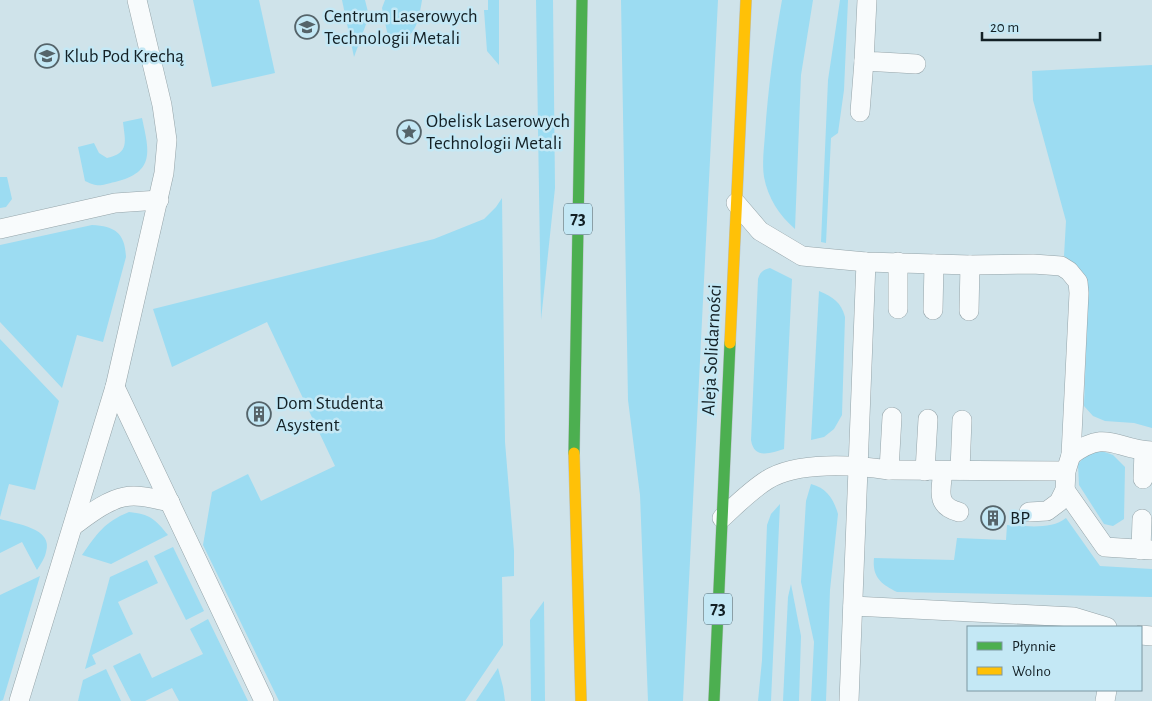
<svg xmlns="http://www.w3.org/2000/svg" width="1152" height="701" font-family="'Alegreya Sans',sans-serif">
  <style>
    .green { fill: #9cdcf2 }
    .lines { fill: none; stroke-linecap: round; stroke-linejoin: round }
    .lane-casing { stroke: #95a4a9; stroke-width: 20 }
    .fast-casing { stroke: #b6c0c4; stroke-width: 12 }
    .slow-casing { stroke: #b6c0c4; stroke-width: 12 }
    .lane { stroke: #f8fbfc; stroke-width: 19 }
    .fast { stroke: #4caf50; stroke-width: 11 }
    .slow { stroke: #ffc107; stroke-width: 11 }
    .labels { text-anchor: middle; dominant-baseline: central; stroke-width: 5; stroke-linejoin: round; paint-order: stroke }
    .shield { fill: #c4e8f5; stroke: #485c63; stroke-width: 1 }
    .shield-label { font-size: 18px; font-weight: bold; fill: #132025 }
    .poi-label { font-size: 19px; fill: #132025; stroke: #c4e8f5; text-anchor: start }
    .street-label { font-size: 19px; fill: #132025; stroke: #c4e8f5 }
  </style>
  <rect width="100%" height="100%" fill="#cfe3ea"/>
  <g class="green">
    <path d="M193 0H259L275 73 212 87Z"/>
    <path d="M342 0H365L369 16 354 57Z"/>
    <path d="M385 0H422C418 24 416 38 390 46L382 8Z"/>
    <path d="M488 0H499V65L487 51 484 10H488Z"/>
    <path d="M536 0H553L555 188 541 320Z"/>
    <path d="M621 0H718L683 701H648L640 495 628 400Z"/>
    <path d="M782 0H813L801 75 795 229C779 215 768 198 764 177 762 163 764 148 765 134 768 89 774 44 782 0Z"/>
    <path d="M840 0H848L844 90 838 133 831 138 826 243 821 242 828 80Z"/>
    <path d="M1152 65V428L1134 423 1105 421 1093 416 1084 406 1088 291C1084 272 1080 267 1064 256L1066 221 1033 100 1032 71Z"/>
    <path d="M142 118C149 151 156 172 115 182 101 185 99 188 85 181L78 147 94 143 99 153 107 158C130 153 125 141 123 122Z"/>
    <path d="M0 177H7L12 199 6 207 0 208Z"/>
    <path d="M502 198 505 442 514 551V576L502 577 503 645 465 701H279L203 545 212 492 248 474 261 501 335 466 267 322 172 367 153 309 434 239 484 219 496 207Z"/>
    <path d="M92 225C115 226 125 233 126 257L103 342 77 335 62 388 0 322V245Z"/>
    <path d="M770 268 792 279 784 449C771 453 754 460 751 440L758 279C760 272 763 270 770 268Z"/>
    <path d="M819 291C833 297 841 302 845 317L842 415 834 429 824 437 811 440Z"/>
    <path d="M0 339 59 401 35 490 9 484 0 517Z"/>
    <path d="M1099 450 1113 455 1125 467 1124 519 1113 526 1104 524 1079 485 1078 464 1086 455Z"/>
    <path d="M811 484C827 488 834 500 838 514L830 590 826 701H811L814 642 801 582 806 501Z"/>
    <path d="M780 504 771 701H758L762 660 767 525 771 514Z"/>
    <path d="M129 512C150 514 155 519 168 535L111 564 82 555C97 534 104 522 129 512Z"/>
    <path d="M1066 518 1100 566 1152 569V597L897 592C881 584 872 577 874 558L954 560 957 538 1006 540 1007 525C1026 526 1051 530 1066 518Z"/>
    <path d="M0 519C16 524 54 528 46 552 45 558 40 565 37 570L22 542 0 553Z"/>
    <path d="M173 547 204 611 186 620 154 556Z"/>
    <path d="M147 560 158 583 118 602 133 634 92 655 96 664 85 669 110 577Z"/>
    <path d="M40 576 3 700 0 701V595Z"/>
    <path d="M791 584 801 636 799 701H783L788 597Z"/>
    <path d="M544 601 545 701H531L530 620Z"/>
    <path d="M208 619 248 701H179L172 688 145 701H131L113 666 140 653 152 678 203 654 190 629Z"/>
    <path d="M498 668 503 687 505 701H476Z"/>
    <path d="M106 669 121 701H78L83 680Z"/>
  </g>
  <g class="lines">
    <g class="lane-casing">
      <g id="lane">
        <path d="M867 0 864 61 916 64"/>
        <path d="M860 112 864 61"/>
        <path d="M736 203 760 231 802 256 866 262 970 265 1033 264 1061 266 1069 271 1078 282 1079 293 1071 455 1066 471 1065 490 1059 502 1047 511 1029 512"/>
        <path d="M0 229 115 203 159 200"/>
        <path d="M898 309V262"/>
        <path d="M933 310 934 264"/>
        <path d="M969 311 970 265"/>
        <path d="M115 387 264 701"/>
        <path d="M1071 455C1108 428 1115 450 1152 451"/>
        <path d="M889 470 1066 471"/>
        <path d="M960 470 962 420"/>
        <path d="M925 471 928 419"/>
        <path d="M943 471C941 490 935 506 959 512"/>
        <path d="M1143 479 1144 451"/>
        <path d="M1065 490 1105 547 1152 550"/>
        <path d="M722 518C736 505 751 490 767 480 797 461 854 465 889 470L892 417"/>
        <path d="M73 526C87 516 107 500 124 497 139 494 155 499 170 502"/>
        <path d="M1141 550 1142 519"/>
        <path d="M853 606 1074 617 1107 627"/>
        <path d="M1141 635 1152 636"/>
        <path d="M19 701 115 387 164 173 167 140 162 105 137 0"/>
        <path d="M849 701 866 262"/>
        <path d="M1105 701 1107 690"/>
      </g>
    </g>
    <g class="fast-casing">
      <g id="fast">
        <path d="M574 453 582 0"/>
        <path d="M714 701 730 343"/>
      </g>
    </g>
    <g class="slow-casing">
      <g id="slow">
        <path d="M730 343 746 0"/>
        <path d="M574 453 581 701"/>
      </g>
    </g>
    <use href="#lane" class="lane"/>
    <use href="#fast" class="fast"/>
    <use href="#slow" class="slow"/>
  </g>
  <defs>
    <g id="university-ring" transform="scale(1.25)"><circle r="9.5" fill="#c4e8f5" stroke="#55646a" stroke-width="1.5"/><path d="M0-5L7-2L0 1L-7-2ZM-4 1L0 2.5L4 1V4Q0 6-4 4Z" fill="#55646a"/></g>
    <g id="sight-ring" transform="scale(1.25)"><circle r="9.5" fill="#c4e8f5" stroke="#55646a" stroke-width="1.5"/><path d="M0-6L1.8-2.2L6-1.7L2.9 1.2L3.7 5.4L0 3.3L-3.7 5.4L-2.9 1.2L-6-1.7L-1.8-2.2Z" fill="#55646a"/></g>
    <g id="building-ring" transform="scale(1.25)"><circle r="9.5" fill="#c4e8f5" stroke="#55646a" stroke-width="1.5"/><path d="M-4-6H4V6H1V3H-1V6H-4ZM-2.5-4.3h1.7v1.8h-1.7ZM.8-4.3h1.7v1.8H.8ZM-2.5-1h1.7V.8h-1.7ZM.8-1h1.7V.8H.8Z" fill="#55646a"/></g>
  </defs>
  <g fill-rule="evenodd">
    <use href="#university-ring" x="307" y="27"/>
    <use href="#university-ring" x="47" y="56"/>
    <use href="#sight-ring" x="409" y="132"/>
    <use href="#building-ring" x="259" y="414"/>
    <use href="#building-ring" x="993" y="518"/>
  </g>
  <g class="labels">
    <g class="shield">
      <rect x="564" y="203.5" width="28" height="31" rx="4"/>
      <rect x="704" y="593.5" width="28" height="31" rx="4"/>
    </g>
    <g class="shield-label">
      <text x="578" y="219">73</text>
      <text x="718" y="609">73</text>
    </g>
    <g class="poi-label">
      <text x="324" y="16">Centrum Laserowych<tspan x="324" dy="22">Technologii Metali</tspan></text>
      <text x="64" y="56">Klub Pod Krechą</text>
      <text x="426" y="121">Obelisk Laserowych<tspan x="426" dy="22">Technologii Metali</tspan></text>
      <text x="276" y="403">Dom Studenta<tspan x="276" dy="22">Asystent</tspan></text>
      <text x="1010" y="518">BP</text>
    </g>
    <g class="street-label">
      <text transform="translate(712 350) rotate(-87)">Aleja Solidarności</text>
    </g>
  </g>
  <rect x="967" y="626" width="175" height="65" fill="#c4e8f5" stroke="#7d98a2"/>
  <rect x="977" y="642" width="25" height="8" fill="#4caf50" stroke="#7d98a2"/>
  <text x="1012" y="651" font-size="15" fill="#132025">Płynnie</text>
  <rect x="977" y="667" width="25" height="8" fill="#ffc107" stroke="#7d98a2"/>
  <text x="1012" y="676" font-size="15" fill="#132025">Wolno</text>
  <path d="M982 32v8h118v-8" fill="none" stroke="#132025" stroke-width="2.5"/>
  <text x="990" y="32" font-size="15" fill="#132025" stroke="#c4e8f5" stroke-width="4" paint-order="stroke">20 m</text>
</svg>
